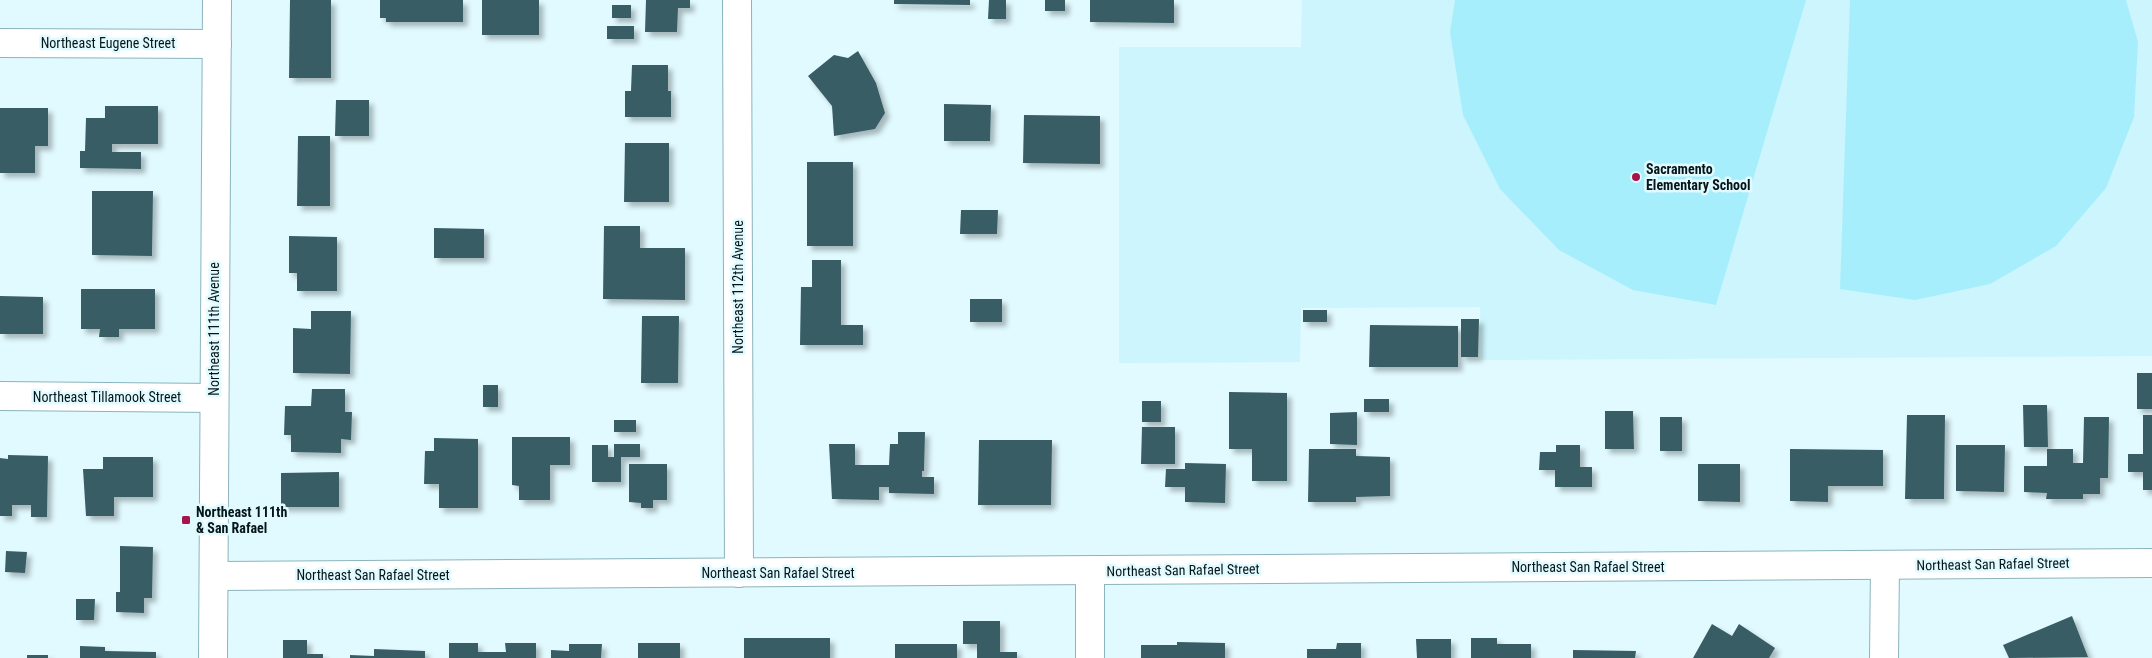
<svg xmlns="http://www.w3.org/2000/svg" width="2152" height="658" font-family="'Roboto Condensed',sans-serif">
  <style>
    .built { fill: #ccf5fd }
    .green { fill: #a7eefc }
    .building { fill: #385d65; filter: url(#shadow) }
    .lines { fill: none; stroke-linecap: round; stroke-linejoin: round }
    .minor-casing { stroke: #8cb4bc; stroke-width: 30 }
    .minor { stroke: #fff; stroke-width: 28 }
    .poi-dot { fill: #a6134d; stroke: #e1faff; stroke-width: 2 }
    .labels { text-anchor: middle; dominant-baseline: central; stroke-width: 5; stroke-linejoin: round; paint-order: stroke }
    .street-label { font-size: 14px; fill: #061518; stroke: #e1faff }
    .poi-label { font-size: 14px; font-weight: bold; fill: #061518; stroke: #e1faff; text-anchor: start }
  </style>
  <defs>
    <filter id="shadow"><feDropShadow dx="4.5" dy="4.5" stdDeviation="2.5" flood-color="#0004"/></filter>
  </defs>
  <rect width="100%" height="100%" fill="#e1faff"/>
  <path class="built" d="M1302 0H2152V356L1481 360 1480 307 1301 308 1300 362 1119 363V47H1301Z"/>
  <g class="green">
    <path d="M1455 0H1806L1716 305 1633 290 1559 250 1500 189 1463 115 1450 32Z"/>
    <path d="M1850 0H2126L2138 42 2134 117 2106 188 2056 246 1990 284 1915 300 1840 289Z"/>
  </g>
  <g class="building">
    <path d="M290 0H331V78H289Z"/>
    <path d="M380 0H463V22H386V18H380Z"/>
    <rect x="482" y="0" width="57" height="35"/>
    <path d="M646 0H690V8H678L677 32H645Z"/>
    <path d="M894 0H970V5L894 4Z"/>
    <path d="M989 0H1006V19H988Z"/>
    <rect x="1045" y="0" width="20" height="11"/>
    <path d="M1090 0H1174V23L1090 22Z"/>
    <rect x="612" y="5" width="19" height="13"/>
    <rect x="607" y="26" width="27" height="13"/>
    <path d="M858 51 876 83 885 113 875 129 834 136 832 106 808 76 834 55 848 58Z"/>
    <path d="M632 65H668V91H671V117H625V91H631Z"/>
    <path d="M336 100H369V136H335Z"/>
    <path d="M944 104 991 105 990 141H944Z"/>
    <path d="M105 106H158V144H112V152H141V169L80 168V151H85L86 118H105Z"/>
    <path d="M0 108H48V146H35V173H0Z"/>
    <path d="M1024 115 1100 116V164L1023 163Z"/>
    <path d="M298 136H330V206H297Z"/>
    <path d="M625 143H669V202H624Z"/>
    <rect x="807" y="162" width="46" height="84"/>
    <path d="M92 191H153L152 256 92 255Z"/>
    <path d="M961 210H998L997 234H960Z"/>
    <path d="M604 226H640V248H685V300L603 299Z"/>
    <path d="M434 228 484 229V258H434Z"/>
    <path d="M289 236 337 237V291H297V273H289Z"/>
    <path d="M812 260H841V325H863V345H800L801 287H812Z"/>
    <path d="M81 289H155V329H119V337H99L100 329H81Z"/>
    <path d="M0 296 43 297V334H0Z"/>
    <rect x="970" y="299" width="32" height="23"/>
    <rect x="1303" y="310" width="24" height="12"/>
    <path d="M311 311H351L350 374 293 373V328L311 329Z"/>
    <path d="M642 316H679L678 383H641Z"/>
    <path d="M1461 319H1479L1478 357H1461Z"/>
    <path d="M1370 325 1458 326V367H1369Z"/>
    <rect x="2137" y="373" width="15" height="36"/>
    <rect x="483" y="385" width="15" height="22"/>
    <path d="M312 389H345V412H352L351 440 341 439V453L291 452V435H284L285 406H311Z"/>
    <path d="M1229 392 1287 393V481H1252V449H1229Z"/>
    <rect x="1364" y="399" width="25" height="13"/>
    <rect x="1142" y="401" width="19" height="21"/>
    <path d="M2023 405H2047L2048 447H2024Z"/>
    <path d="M1605 411H1633L1634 449H1605Z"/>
    <path d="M1357 412V445L1330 444V413Z"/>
    <path d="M1907 415H1945L1944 499H1905Z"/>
    <path d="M2143 415H2152V490H2143V472H2128V454H2143Z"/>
    <rect x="1660" y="417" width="22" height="34"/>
    <path d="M2084 417H2109L2108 478H2100V494H2083V499H2046L2047 493 2024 492V466H2047V449H2073V463H2083Z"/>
    <rect x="614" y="420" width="22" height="12"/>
    <path d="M1142 427H1175V464H1141Z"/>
    <path d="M898 432H925L924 471H922V477H934V494L889 493V487H879V500L832 499 829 444H855V465H889L890 444H898Z"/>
    <path d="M512 437H570V465H550V500H519V486L512 485Z"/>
    <path d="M434 438 478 439V508H439V484H424L425 451H434Z"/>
    <path d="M979 440H1052L1051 505H978Z"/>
    <path d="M614 444H640V457H621V482H592V445H608V457H614Z"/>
    <path d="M1556 445H1580V467H1592V487H1555V470H1539L1540 452H1556Z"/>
    <path d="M1956 445H2005L2004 492 1956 491Z"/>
    <path d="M1309 449H1356V456L1390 457V496L1356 497V502H1308Z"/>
    <path d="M1790 449 1883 450V486H1828V502L1790 501Z"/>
    <path d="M8 455 48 456 47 517H31V505H12V516H0V458L8 459Z"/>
    <path d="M103 457H153V497H114V516H86L83 469H103Z"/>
    <path d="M1185 463 1226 464 1225 503 1185 502V487H1165L1166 469H1185Z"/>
    <path d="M629 464H667V500H653V508H641V503L629 502Z"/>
    <path d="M1698 464H1740V502L1698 501Z"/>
    <path d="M339 472V507H281V473Z"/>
    <path d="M120 546 153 547 152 598H144V613L116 612V592H120Z"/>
    <path d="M6 551 27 552 25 573 5 572Z"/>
    <path d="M76 599H95L94 620H76Z"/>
    <path d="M2072 616 2088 657 2009 658 2003 645Z"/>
    <path d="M963 621H1000V652H1017V658H977V644H963Z"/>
    <path d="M1712 624 1732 636 1739 624 1775 648 1769 658H1693Z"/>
    <rect x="744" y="638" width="86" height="20"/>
    <path d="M1471 638H1497V644H1531V658H1471Z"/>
    <path d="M1416 639H1451V658H1417Z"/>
    <path d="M283 640H307V654H323V658H283Z"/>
    <path d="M1177 642 1225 643V658H1141V645H1177Z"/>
    <path d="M449 643H478V652H506L505 643H536V658H449Z"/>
    <rect x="638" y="643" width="42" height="15"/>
    <path d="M1337 643H1361V658H1307V649H1336Z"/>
    <path d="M569 644H602L601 658H551V650L569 651Z"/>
    <rect x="895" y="644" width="62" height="14"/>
    <path d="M80 646 105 647V651L156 652V658H80Z"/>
    <path d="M374 649 425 651V658H350V655L374 656Z"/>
    <path d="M1573 650 1636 651 1635 658H1573Z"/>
    <rect x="27" y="655" width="21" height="3"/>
  </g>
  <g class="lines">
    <g class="minor-casing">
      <g id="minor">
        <path d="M737 0 739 573"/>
        <path d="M0 43 217 44"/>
        <path d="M0 396 214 398"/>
        <path d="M214 576 2152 563"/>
        <path d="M213 658 217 0"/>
        <path d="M1090 658V571"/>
        <path d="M1884 658 1885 565"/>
      </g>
    </g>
    <use href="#minor" class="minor"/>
  </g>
  <g class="poi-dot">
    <circle cx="1636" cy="177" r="5"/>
    <rect x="181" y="515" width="10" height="10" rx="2.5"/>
  </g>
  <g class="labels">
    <g class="street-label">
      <text x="108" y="43">Northeast Eugene Street</text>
      <text transform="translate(738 287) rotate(-90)">Northeast 112th Avenue</text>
      <text transform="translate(214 329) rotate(-90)">Northeast 111th Avenue</text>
      <text x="107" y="397">Northeast Tillamook Street</text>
      <text transform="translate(1993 564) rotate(-1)">Northeast San Rafael Street</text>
      <text x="1588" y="567">Northeast San Rafael Street</text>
      <text transform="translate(1183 570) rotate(-1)">Northeast San Rafael Street</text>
      <text x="778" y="573">Northeast San Rafael Street</text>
      <text x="373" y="575">Northeast San Rafael Street</text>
    </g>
    <g class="poi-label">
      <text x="1646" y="169">Sacramento<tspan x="1646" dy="16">Elementary School</tspan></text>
      <text x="196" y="512">Northeast 111th<tspan x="196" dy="16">&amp; San Rafael</tspan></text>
    </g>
  </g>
</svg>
